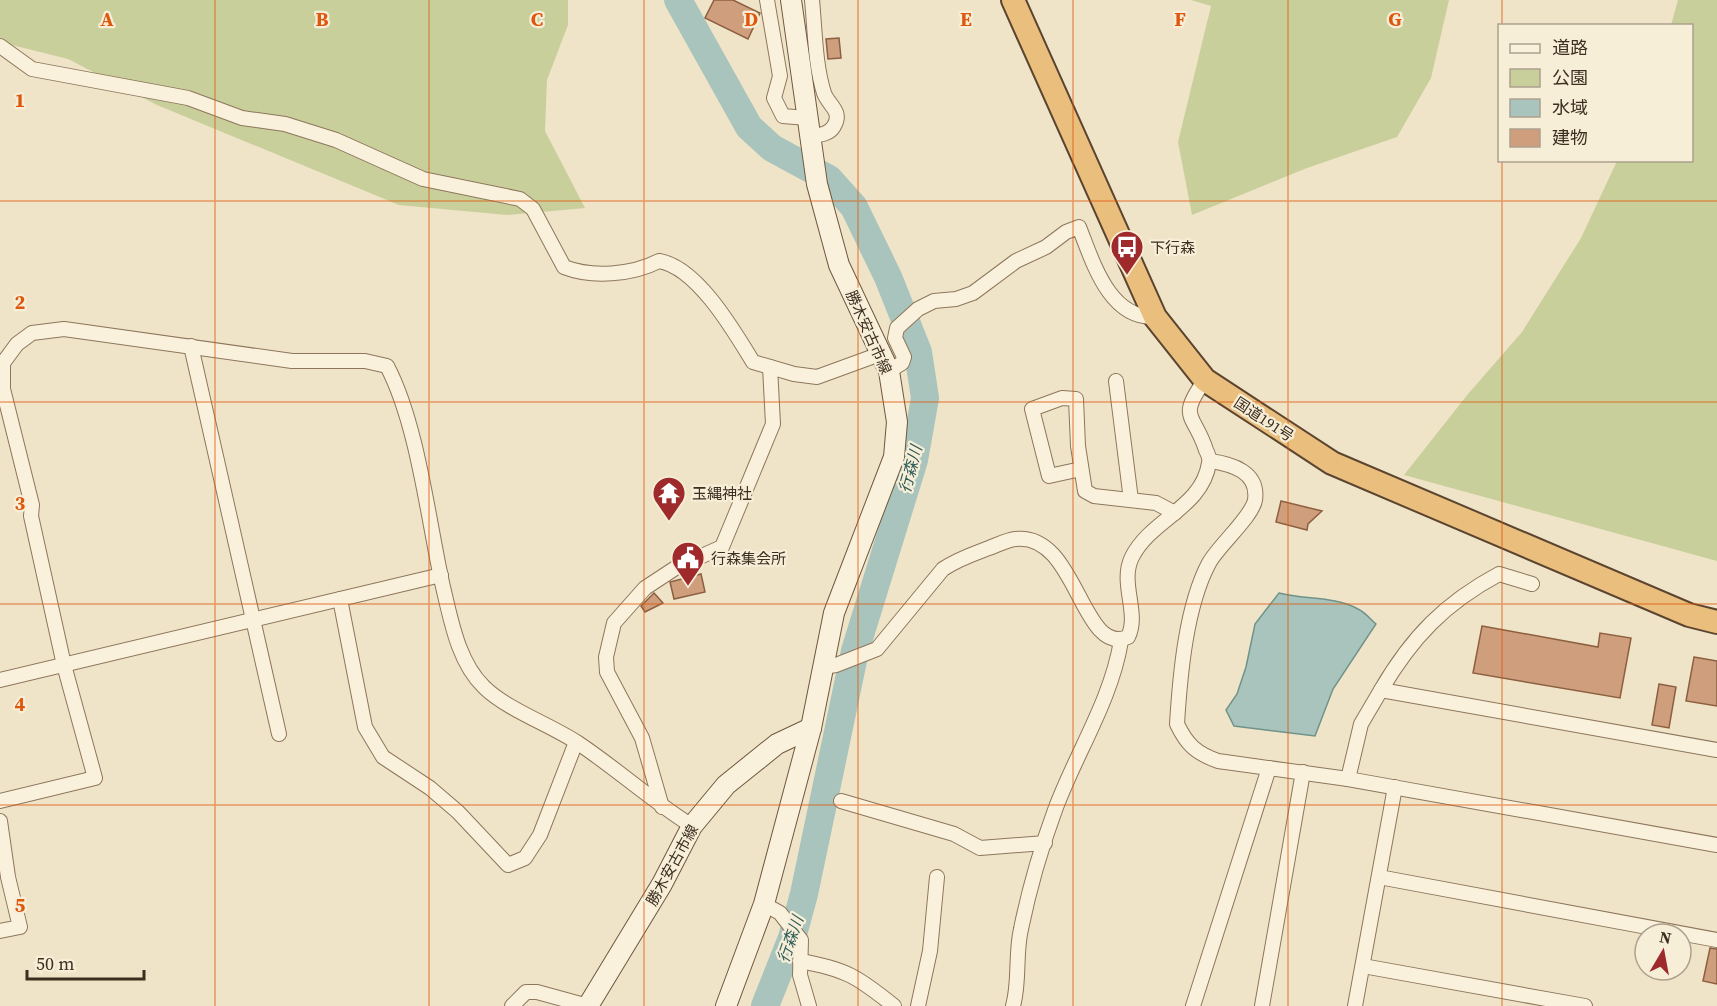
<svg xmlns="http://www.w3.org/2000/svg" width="1717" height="1006" font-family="'Source Serif 4','Noto Sans JP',serif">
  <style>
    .green { fill: #c9cf9b }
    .water { fill: #a9c4bc; stroke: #6f938a; stroke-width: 1.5 }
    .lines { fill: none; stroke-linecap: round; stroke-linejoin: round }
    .river { stroke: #a9c4bc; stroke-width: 28 }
    .building { fill: #cf9f7d; stroke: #8d5f41; stroke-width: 1.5 }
    .minor-casing { stroke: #8d765c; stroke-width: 16 }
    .secondary-casing { stroke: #6f573f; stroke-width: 22 }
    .trunk-casing { stroke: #5b4430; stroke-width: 26 }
    .minor { stroke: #faf1dc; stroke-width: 14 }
    .secondary { stroke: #faf1dc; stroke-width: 20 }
    .trunk { stroke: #eabe7c; stroke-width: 22 }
    .grid { fill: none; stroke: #df570d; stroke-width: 1.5; stroke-opacity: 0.55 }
    .labels { text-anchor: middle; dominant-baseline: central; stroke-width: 4.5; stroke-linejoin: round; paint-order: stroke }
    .poi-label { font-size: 15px; fill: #3d2e20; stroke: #f7eed8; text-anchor: start }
    .street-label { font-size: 15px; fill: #3d2e20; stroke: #f7eed8 }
    .water-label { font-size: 16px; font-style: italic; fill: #2f5d5a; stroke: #f7eed8 }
    .grid-label { font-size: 20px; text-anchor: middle; font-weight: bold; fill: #df570d; stroke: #f7eed8; stroke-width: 4.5; stroke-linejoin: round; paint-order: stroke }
  </style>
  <rect width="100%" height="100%" fill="#f0e4c8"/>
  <g class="green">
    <path d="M0 0H568V25L547 80 545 131 585 208 507 215 399 205 157 105 68 59 0 42Z"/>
    <path d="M1191 0H1449L1431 78 1397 137 1307 168 1192 215 1178 142 1211 6Z"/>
    <path d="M1678 0H1717V561L1404 475 1468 394 1522 332 1581 238 1617 161 1692 160V26L1671 25Z"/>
  </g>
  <path class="water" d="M1279 593C1305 600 1334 596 1358 609 1365 612 1371 620 1376 624L1333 689 1315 736 1234 726 1226 710 1237 694 1246 667 1255 624Z"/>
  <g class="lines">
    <path class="river" d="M678 0 749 127 772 148 829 179 854 207 888 277 918 352 925 398 914 460 855 651 804 894 792 938 765 1006"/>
  </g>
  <g class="building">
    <path d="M714 0H733L760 13 748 39 705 18Z"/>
    <path d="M839 38 841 58 828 59 826 39Z"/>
    <path d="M1281 501 1322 511 1308 524 1307 530 1276 522Z"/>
    <path d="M701 574 705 592 674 599 670 582Z"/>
    <path d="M654 593 663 603 645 612 641 606Z"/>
    <path d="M1482 626 1598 647 1600 633 1631 638 1620 698 1473 673Z"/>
    <path d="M1694 657 1717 661V706L1686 701Z"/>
    <path d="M1659 684 1676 687 1669 728 1652 725Z"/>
    <path d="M1710 948 1717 949V984L1703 981Z"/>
  </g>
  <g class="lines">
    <g class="minor-casing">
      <g id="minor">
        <path d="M767 0 780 76 774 98 783 116 807 118"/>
        <path d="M0 46 32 69 188 98 242 118 285 124 336 140 423 179 520 199 533 209 564 267C592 278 632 275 659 261 697 267 734 331 753 362L794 374 817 377 880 354"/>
        <path d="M809 136C818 135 829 135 834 126 843 111 828 105 824 93 815 65 815 30 812 0"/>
        <path d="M191 346 279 734"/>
        <path d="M889 371 902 363 904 357 895 338 897 328 918 309 934 301 956 299 973 293 1016 261 1046 247 1066 232 1079 227C1093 262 1109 319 1155 317"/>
        <path d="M1116 381 1131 500"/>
        <path d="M1210 461C1232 464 1259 472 1255 500 1252 517 1219 545 1209 563 1186 606 1180 675 1177 724 1187 745 1196 753 1218 761L1348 779 1717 845"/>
        <path d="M1081 469 1049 476 1032 409 1062 398 1076 399 1078 446 1085 491 1094 496 1156 503 1175 513"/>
        <path d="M340 599 365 727 383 757 430 788 458 812 508 865 525 858 540 835 576 742"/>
        <path d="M823 667 836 665 877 649 943 569C958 559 973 554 989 548 997 545 1007 540 1015 539 1077 531 1081 657 1128 637 1140 613 1119 583 1132 557 1151 519 1202 508 1209 463 1210 459 1208 454 1206 450 1194 413 1177 419 1205 380"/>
        <path d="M0 680 441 575"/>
        <path d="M1381 690C1412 637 1445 603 1499 574L1532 584"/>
        <path d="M1348 779 1361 724 1381 690 1717 750"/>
        <path d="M0 801 95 778 64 665 31 516 32 505 3 389V363L17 344 32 333 64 329 292 361H365L387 366C418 425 428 520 443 587 451 620 458 662 484 687 506 709 551 725 578 743 617 769 652 801 692 826"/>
        <path d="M841 801 954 834 980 848 1045 843"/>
        <path d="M662 807 642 738 607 672 606 657 614 623 645 588 677 567 722 547 773 424 770 367"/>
        <path d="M0 821 8 877 20 927 0 931"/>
        <path d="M1379 877 1717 940"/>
        <path d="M764 904 780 913 801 940 800 975 809 1006"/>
        <path d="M800 961C846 969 858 977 894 1006"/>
        <path d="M1363 966 1585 1006"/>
        <path d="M512 1006 526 992H537L588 1006"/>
        <path d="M918 1006 930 951 937 877"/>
        <path d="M1013 1006C1020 981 1015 955 1021 929 1029 890 1041 848 1055 810 1076 753 1111 701 1121 641"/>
        <path d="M1193 1006 1269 768"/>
        <path d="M1262 1006 1303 772"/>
        <path d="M1355 1006 1395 787"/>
      </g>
    </g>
    <g class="secondary-casing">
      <g id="secondary">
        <path d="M588 1006 662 884 692 826 726 785 777 744 811 728"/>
        <path d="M726 1006 764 904 811 728 834 613 894 457 897 422 889 371 839 265 817 184 791 0"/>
      </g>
    </g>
    <g class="trunk-casing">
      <path id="trunk" d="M1013 0 1155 317 1205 380 1332 463 1689 615 1717 622"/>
    </g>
    <use href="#minor" class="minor"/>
    <use href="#secondary" class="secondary"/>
    <use href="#trunk" class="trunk"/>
  </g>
  <path class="grid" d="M215 0V1006M429 0V1006M644 0V1006M858 0V1006M1073 0V1006M1288 0V1006M1502 0V26M1502 160V1006M0 201H1717M0 402H1717M0 604H1717M0 805H1717"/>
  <defs>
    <g id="bus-pin" transform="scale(1.725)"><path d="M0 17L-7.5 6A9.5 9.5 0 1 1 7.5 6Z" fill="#9e2a2b" stroke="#f7eed8"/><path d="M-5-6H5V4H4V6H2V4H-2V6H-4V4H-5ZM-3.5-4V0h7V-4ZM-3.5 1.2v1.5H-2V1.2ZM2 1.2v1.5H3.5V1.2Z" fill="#fff"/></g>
    <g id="temple-pin" transform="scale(1.725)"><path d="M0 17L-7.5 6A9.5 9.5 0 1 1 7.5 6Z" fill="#9e2a2b" stroke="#f7eed8"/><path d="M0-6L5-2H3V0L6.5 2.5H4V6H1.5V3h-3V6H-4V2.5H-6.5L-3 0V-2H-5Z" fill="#fff"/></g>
    <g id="civic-pin" transform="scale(1.725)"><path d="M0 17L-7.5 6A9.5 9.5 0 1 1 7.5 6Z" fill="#9e2a2b" stroke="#f7eed8"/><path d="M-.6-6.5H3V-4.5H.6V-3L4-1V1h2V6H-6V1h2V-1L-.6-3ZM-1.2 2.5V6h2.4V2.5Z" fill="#fff"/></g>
  </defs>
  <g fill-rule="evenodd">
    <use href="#bus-pin" x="1127" y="247"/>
    <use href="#temple-pin" x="669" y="493"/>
    <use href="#civic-pin" x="688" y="558"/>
  </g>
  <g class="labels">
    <g class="poi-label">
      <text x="1150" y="247">下行森</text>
      <text x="692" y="493">玉縄神社</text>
      <text x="711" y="558">行森集会所</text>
    </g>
    <g class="street-label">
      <text transform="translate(869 332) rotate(66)">勝木安古市線</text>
      <text transform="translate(1264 419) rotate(33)">国道191号</text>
      <text transform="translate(672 865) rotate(-61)">勝木安古市線</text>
    </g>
    <g class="water-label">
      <text transform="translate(910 469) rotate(-75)">行森川</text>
      <text transform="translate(790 939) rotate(-71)">行森川</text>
    </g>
  </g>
  <g class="grid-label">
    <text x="107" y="26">A</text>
    <text x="322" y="26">B</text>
    <text x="537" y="26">C</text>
    <text x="751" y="26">D</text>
    <text x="966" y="26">E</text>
    <text x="1180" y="26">F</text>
    <text x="1395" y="26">G</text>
    <text x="20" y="107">1</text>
    <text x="20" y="309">2</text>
    <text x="20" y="510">3</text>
    <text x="20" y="711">4</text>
    <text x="20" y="912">5</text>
  </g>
  <rect x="1498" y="24" width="195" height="138" fill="#f7eed8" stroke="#ada18e" stroke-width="1.5"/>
  <rect x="1510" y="44" width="30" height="9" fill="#faf1dc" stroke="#ada18e" stroke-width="1.5"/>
  <text x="1552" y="54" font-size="18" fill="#3d2e20">道路</text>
  <rect x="1510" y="69" width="30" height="18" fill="#c9cf9b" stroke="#ada18e" stroke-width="1.5"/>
  <text x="1552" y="84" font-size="18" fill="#3d2e20">公園</text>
  <rect x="1510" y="99" width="30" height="18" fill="#a9c4bc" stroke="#ada18e" stroke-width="1.5"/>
  <text x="1552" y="114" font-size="18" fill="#3d2e20">水域</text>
  <rect x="1510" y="129" width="30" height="18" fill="#cf9f7d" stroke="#ada18e" stroke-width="1.5"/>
  <text x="1552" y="144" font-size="18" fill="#3d2e20">建物</text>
  <g transform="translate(1663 952) rotate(10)"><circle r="28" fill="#f7eed8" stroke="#ada18e" stroke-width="1.5"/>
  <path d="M0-4.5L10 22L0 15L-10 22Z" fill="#9e2a2b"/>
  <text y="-9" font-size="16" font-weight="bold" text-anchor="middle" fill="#3d2e20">N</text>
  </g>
  <path d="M27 970v9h117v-9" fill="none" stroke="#3d2e20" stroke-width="3"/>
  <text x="36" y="970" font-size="18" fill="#3d2e20" stroke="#f7eed8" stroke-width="4.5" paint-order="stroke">50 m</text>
</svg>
